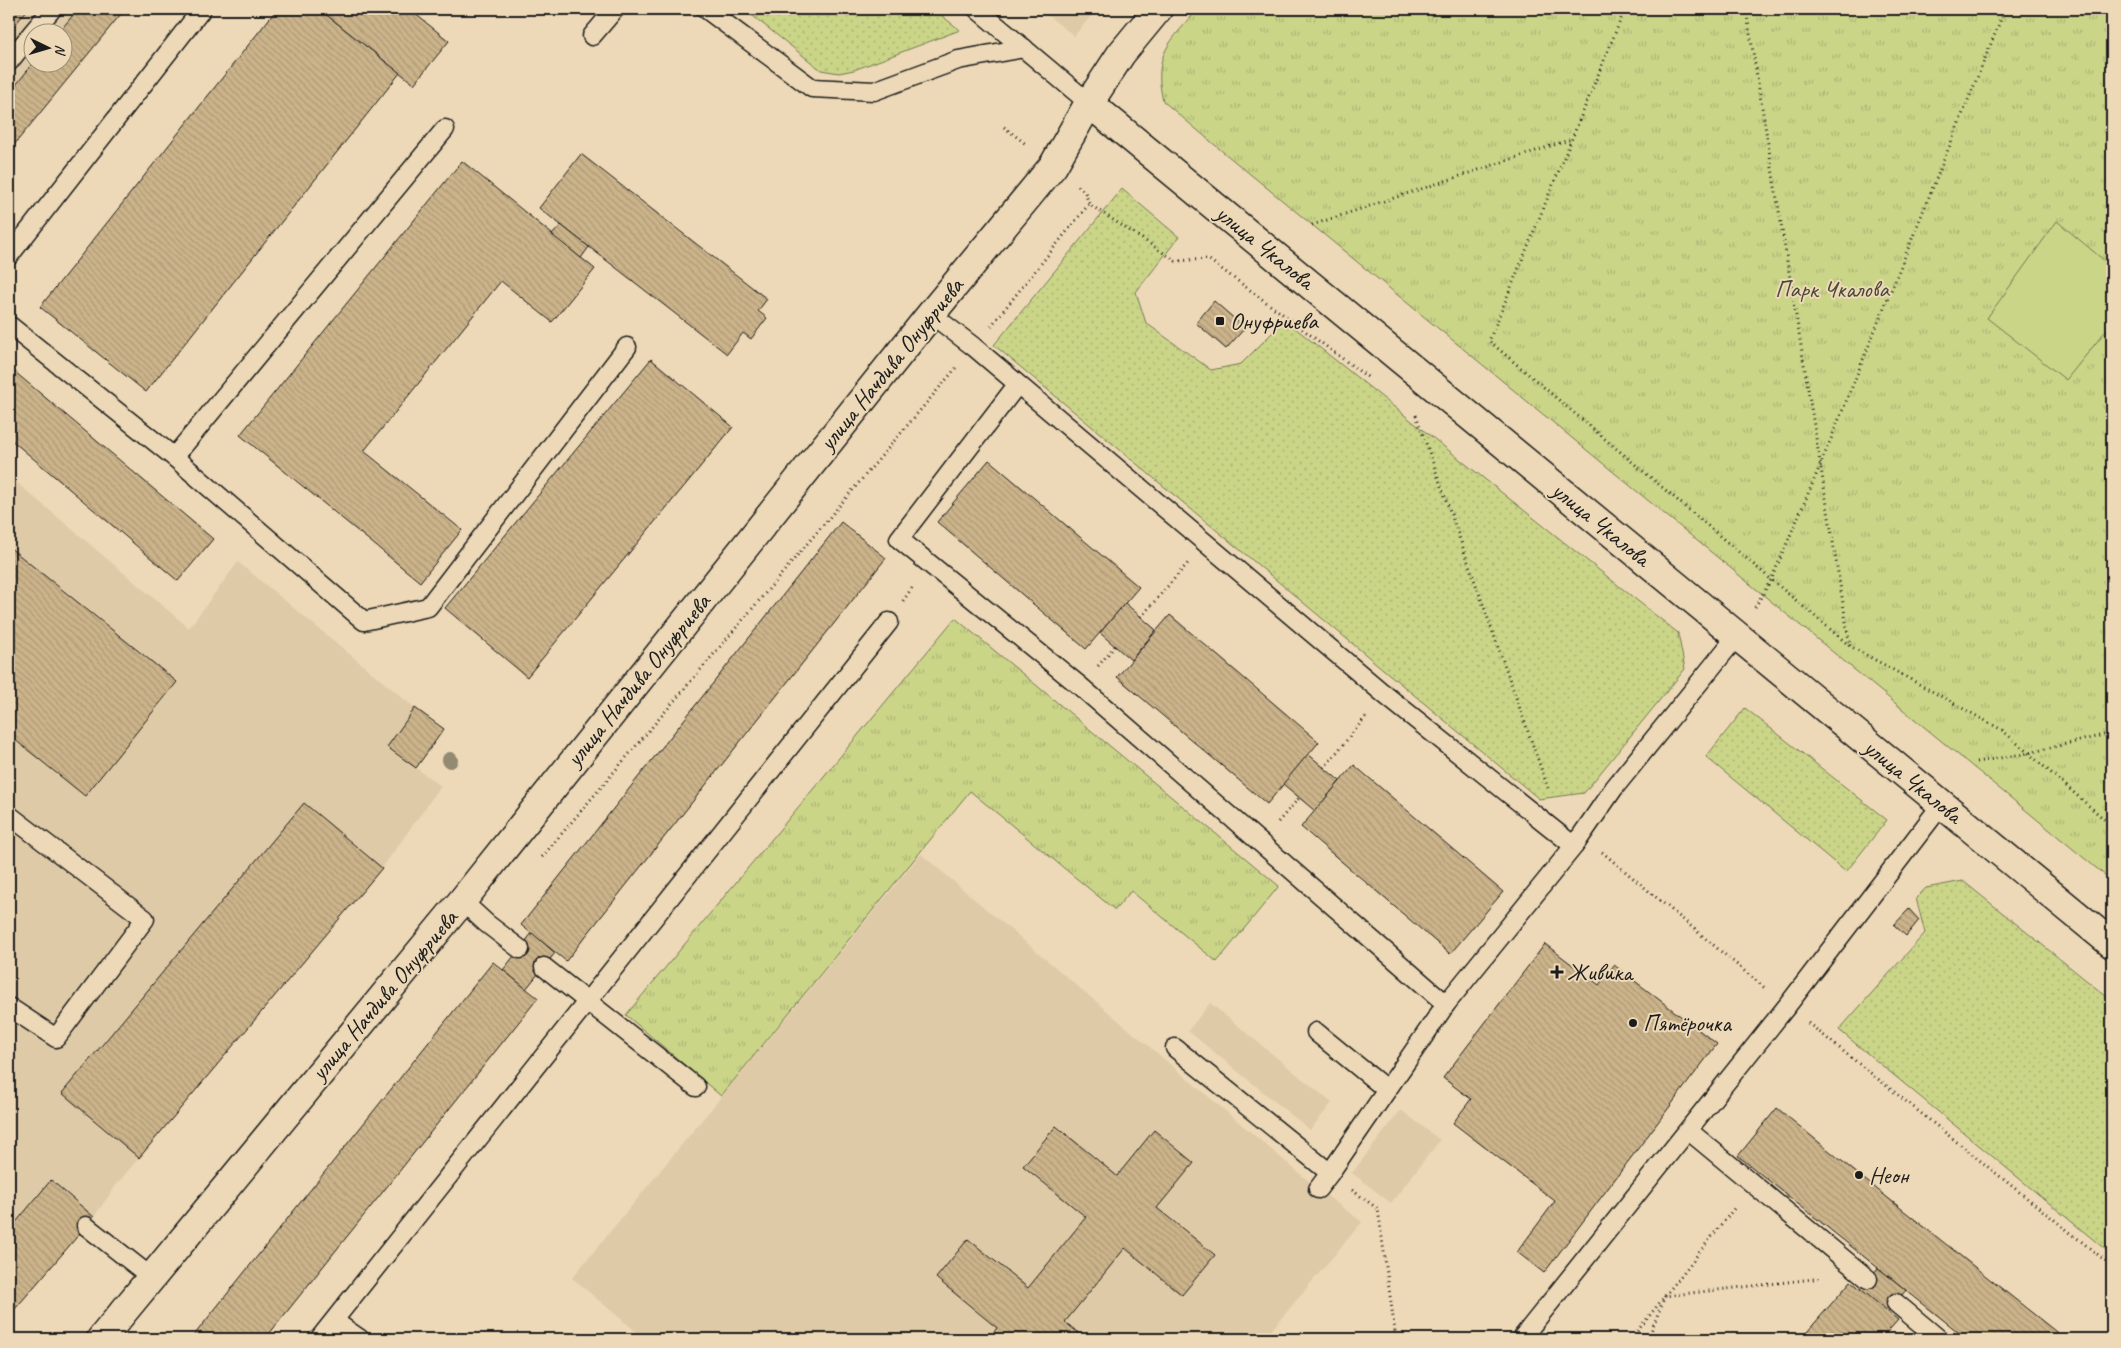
<svg xmlns="http://www.w3.org/2000/svg" width="2121" height="1348" font-family="Caveat,sans-serif">
  <style>
    .built { fill: #dfcaa7; fill-rule: evenodd }
    .grass { fill: url(#grass-dots); stroke: #737852 }
    .park { fill: url(#park-tufts); stroke: #737852 }
    .pitch { fill: #cad588; stroke: #737852 }
    .building { fill: url(#building-back-hatch); stroke: #1c1c1c }
    .lines { fill: none; stroke-linecap: round; stroke-linejoin: round }
    .lane-casing { stroke: #1c1c1c; stroke-width: 21 }
    .street-casing { stroke: #1c1c1c; stroke-width: 31 }
    .path { stroke: #1c1c1c; stroke-width: 3; stroke-dasharray: 1 4; stroke-linecap: butt }
    .lane { stroke: #edd9b7; stroke-width: 18 }
    .street { stroke: #edd9b7; stroke-width: 28 }
    .tree { fill: #928a71 }
    .poi-dot { fill: #1c1c1c; stroke: #edd9b7; stroke-width: 2 }
    .labels { text-anchor: middle; dominant-baseline: central; stroke-width: 4; stroke-linejoin: round; paint-order: stroke }
    .street-label { font-size: 24px; fill: #1c1c1c; stroke: #edd9b7 }
    .park-label { font-size: 24px; fill: #484a37; stroke: #edd9b7 }
    .poi-label { font-size: 24px; fill: #1c1c1c; stroke: #edd9b7; text-anchor: start }
  </style>
  <defs>
    <pattern id="grass-dots" width="8" height="8" patternUnits="userSpaceOnUse" patternTransform="scale(1.25)"><rect width="8" height="8" fill="#cad588"/><path d="M2 2h.1M6 6h.1" fill="none" stroke="#adb675" stroke-width="1.8" stroke-linecap="round"/></pattern>
    <pattern id="park-tufts" width="24" height="20" patternUnits="userSpaceOnUse" patternTransform="scale(1.25)"><rect width="24" height="20" fill="#cad588"/><path d="M3 7l-1-3M5 7V3M7 7l1-3M15 17l-1-3M17 17v-4M19 17l1-3" fill="none" stroke="#adb675"/></pattern>
    <pattern id="building-back-hatch" width="6" height="6" patternUnits="userSpaceOnUse" patternTransform="scale(1.25)"><rect width="6" height="6" fill="#cbb38a"/><path d="M-1 5l2 2M0 0l6 6M5-1l2 2" fill="none" stroke="#ae9976"/></pattern>
  </defs>
  <rect width="100%" height="100%" fill="#edd9b7"/>
  <filter id="ink" filterUnits="userSpaceOnUse"><feTurbulence type="fractalNoise" baseFrequency=".02" numOctaves="2"/><feDisplacementMap in="SourceGraphic" scale="10" xChannelSelector="R" yChannelSelector="G"/><feConvolveMatrix kernelMatrix="1 2 1 2 8 2 1 2 1" color-interpolation-filters="sRGB"/></filter>
  <g filter="url(#ink)">
    <g class="built">
      <path d="M9 9H125L9 151ZM32 32H62V62H32Z"/>
      <path d="M1040 9H1097L1074 36Z"/>
      <path d="M9 476 189 628 238 562 415 708 444 729 416 768 441 786 382 868 117 1184 94 1217 9 1316Z"/>
      <path d="M921 854 1318 1189 1362 1222 1264 1339H645L572 1278Z"/>
      <path d="M1210 1003 1332 1103 1310 1130 1188 1031Z"/>
      <path d="M1401 1110 1440 1140 1391 1203 1352 1173Z"/>
    </g>
    <g class="grass">
      <path d="M744 9H933L960 30 854 70 839 73 821 70Z"/>
      <path d="M1122 189 1179 237 1136 292 1146 323 1211 370 1241 364 1285 320 1678 633 1685 669 1584 793 1539 799 994 345Z"/>
      <path d="M1745 708 1887 820 1846 872 1706 757Z"/>
      <path d="M1963 881 2112 1001V1255L1839 1030 1925 933 1916 898 1926 888Z"/>
    </g>
    <g class="park">
      <path d="M1198 9H2112V881L1222 151 1163 101C1152 54 1170 42 1198 9Z"/>
      <path d="M955 618 1279 886 1217 962 1131 891 1115 910 970 791 721 1096 626 1015Z"/>
    </g>
    <path class="pitch" d="M2057 221 2112 267V323L2066 380 1987 318Z"/>
    <g class="building">
      <path d="M9 9H28L9 32Z"/>
      <path d="M78 9H125L9 151V94L34 62H62V32H59Z"/>
      <path d="M277 9H319L400 73 146 392 40 307Z"/>
      <path d="M319 9H409L449 41 414 84Z"/>
      <path d="M581 154 767 299 758 311 767 318 751 339 743 333 727 354 539 208Z"/>
      <path d="M462 161 595 269 552 322 501 281 364 451 462 530 420 582 240 435Z"/>
      <path d="M561 225 589 247 581 258 552 235Z"/>
      <path d="M1214 301 1245 328 1226 349 1196 323Z"/>
      <path d="M651 359 733 427 527 677 445 608Z"/>
      <path d="M9 367 213 539 178 581 9 438Z"/>
      <path d="M989 460 1139 587 1086 649 937 522Z"/>
      <path d="M841 522 886 558 566 961 521 925Z"/>
      <path d="M9 547 177 682 85 796 9 735Z"/>
      <path d="M1125 603 1156 630 1131 660 1100 633Z"/>
      <path d="M1170 615 1319 742 1267 804 1117 677Z"/>
      <path d="M415 708 444 729 416 768 387 747Z"/>
      <path d="M1308 754 1340 781 1315 811 1283 784Z"/>
      <path d="M1354 765 1503 892 1450 954 1301 827Z"/>
      <path d="M304 803 382 868 139 1158 62 1093Z"/>
      <path d="M1909 909 1919 920 1906 936 1894 925Z"/>
      <path d="M532 933 555 953 526 989 503 970Z"/>
      <path d="M1545 944 1599 985 1614 965 1717 1044 1544 1273 1517 1252 1555 1201 1453 1123 1471 1099 1443 1078Z"/>
      <path d="M493 962 538 998 265 1339H191Z"/>
      <path d="M1777 1108 1859 1175 2065 1339H1967L1738 1156Z"/>
      <path d="M1056 1126 1117 1176 1154 1130 1194 1163 1157 1208 1215 1255 1182 1295 1125 1248 1065 1322 1086 1339H988L997 1328 936 1278 968 1239 1028 1288 1086 1217 1023 1166Z"/>
      <path d="M51 1180 94 1217 9 1316V1224L12 1227Z"/>
      <path d="M1878 1268 1906 1290 1888 1312 1860 1289Z"/>
      <path d="M1851 1281 1898 1320 1881 1339H1801Z"/>
    </g>
    <g class="lines">
      <g class="lane-casing">
        <g id="lane">
          <path d="M706 9 812 88 874 91 958 60 1024 48"/>
          <path d="M977 9 1089 103"/>
          <path d="M33 32 52 9"/>
          <path d="M592 36 615 9"/>
          <path d="M9 62 32 33"/>
          <path d="M9 256 202 9"/>
          <path d="M931 314 974 347 1384 694 1574 846"/>
          <path d="M9 325 174 457 364 621 428 607 627 347"/>
          <path d="M1017 385 899 539 1080 686 1446 1004"/>
          <path d="M174 457 445 129"/>
          <path d="M9 815 145 919 56 1038 9 1007"/>
          <path d="M462 901 486 923 520 949"/>
          <path d="M544 967 696 1087"/>
          <path d="M1316 1032 1387 1090"/>
          <path d="M1175 1048 1330 1173 1446 1004 1574 846 1614 788 1737 636"/>
          <path d="M1689 1131 1868 1279"/>
          <path d="M1318 1189 1330 1173"/>
          <path d="M86 1226 151 1277"/>
          <path d="M1896 1303 1939 1339"/>
          <path d="M334 1321 360 1339"/>
          <path d="M319 1339 889 622"/>
          <path d="M1521 1339 1787 1006 1942 804"/>
        </g>
      </g>
      <g class="street-casing">
        <g id="street">
          <path d="M1089 103 2112 944"/>
          <path d="M101 1339 462 901 931 314 1053 166 1089 103 1121 54 1158 9"/>
        </g>
      </g>
      <g class="path">
        <path d="M1625 9 1489 341 1850 646 2002 730 2112 826"/>
        <path d="M1746 9 1850 646"/>
        <path d="M1004 127 1027 145"/>
        <path d="M1078 186 1085 192 1089 204 1176 261 1208 259 1370 379"/>
        <path d="M1312 225 1572 139"/>
        <path d="M991 326 1089 204"/>
        <path d="M1416 415 1548 788"/>
        <path d="M903 601 914 585"/>
        <path d="M1755 607 1771 580 1820 466 2005 9"/>
        <path d="M1141 617 1188 563"/>
        <path d="M1098 666 1115 646"/>
        <path d="M1976 762 2029 753 2112 733"/>
        <path d="M1324 768 1368 714"/>
        <path d="M1278 822 1299 798"/>
        <path d="M1602 852 1766 989"/>
        <path d="M542 857 956 368"/>
        <path d="M1808 1023 2112 1266"/>
        <path d="M1352 1190 1378 1209 1396 1339"/>
        <path d="M1631 1339 1736 1206"/>
        <path d="M1648 1339 1665 1296 1822 1278"/>
      </g>
      <use href="#lane" class="lane"/>
      <use href="#street" class="street"/>
    </g>
    <circle class="tree" cx="450" cy="760" r="8"/>
  </g>
  <g class="poi-dot">
    <rect x="1215" y="316" width="10" height="10" rx="2.5"/>
    <path d="M1554.5 964.5h5v5h5v5h-5v5h-5v-5h-5v-5h5z"/>
    <circle cx="1633" cy="1023" r="5"/>
    <circle cx="1859" cy="1175" r="5"/>
  </g>
  <g class="labels">
    <g class="street-label">
      <text transform="translate(1265 247) rotate(39)">улица Чкалова</text>
      <text transform="translate(891 364) rotate(-51)">улица Начдива Онуфриева</text>
      <text transform="translate(1601 524) rotate(39)">улица Чкалова</text>
      <text transform="translate(638 680) rotate(-51)">улица Начдива Онуфриева</text>
      <text transform="translate(1913 781) rotate(39)">улица Чкалова</text>
      <text transform="translate(384 995) rotate(-50)">улица Начдива Онуфриева</text>
    </g>
    <g class="park-label">
      <text x="1832" y="289">Парк Чкалова</text>
    </g>
    <g class="poi-label">
      <text x="1230" y="321">Онуфриева</text>
      <text x="1567" y="972">Живика</text>
      <text x="1643" y="1023">Пятёрочка</text>
      <text x="1869" y="1175">Неон</text>
    </g>
  </g>
  <rect width="2121" height="1348" fill="none" stroke="#edd9b7" stroke-width="30"/>
  <rect x="15" y="15" width="2091" height="1318" fill="none" stroke="#1c1c1c" stroke-width="2" filter="url(#ink)"/>
  <g transform="translate(48 48) rotate(95)"><circle r="24" fill="#edd9b7" stroke="#998d79"/>
  <path d="M0-4L9 19L0 12L-9 19Z" fill="#1c1c1c"/>
  <text y="-8" font-size="14" font-weight="bold" text-anchor="middle" fill="#1c1c1c">N</text>
  </g>
</svg>
